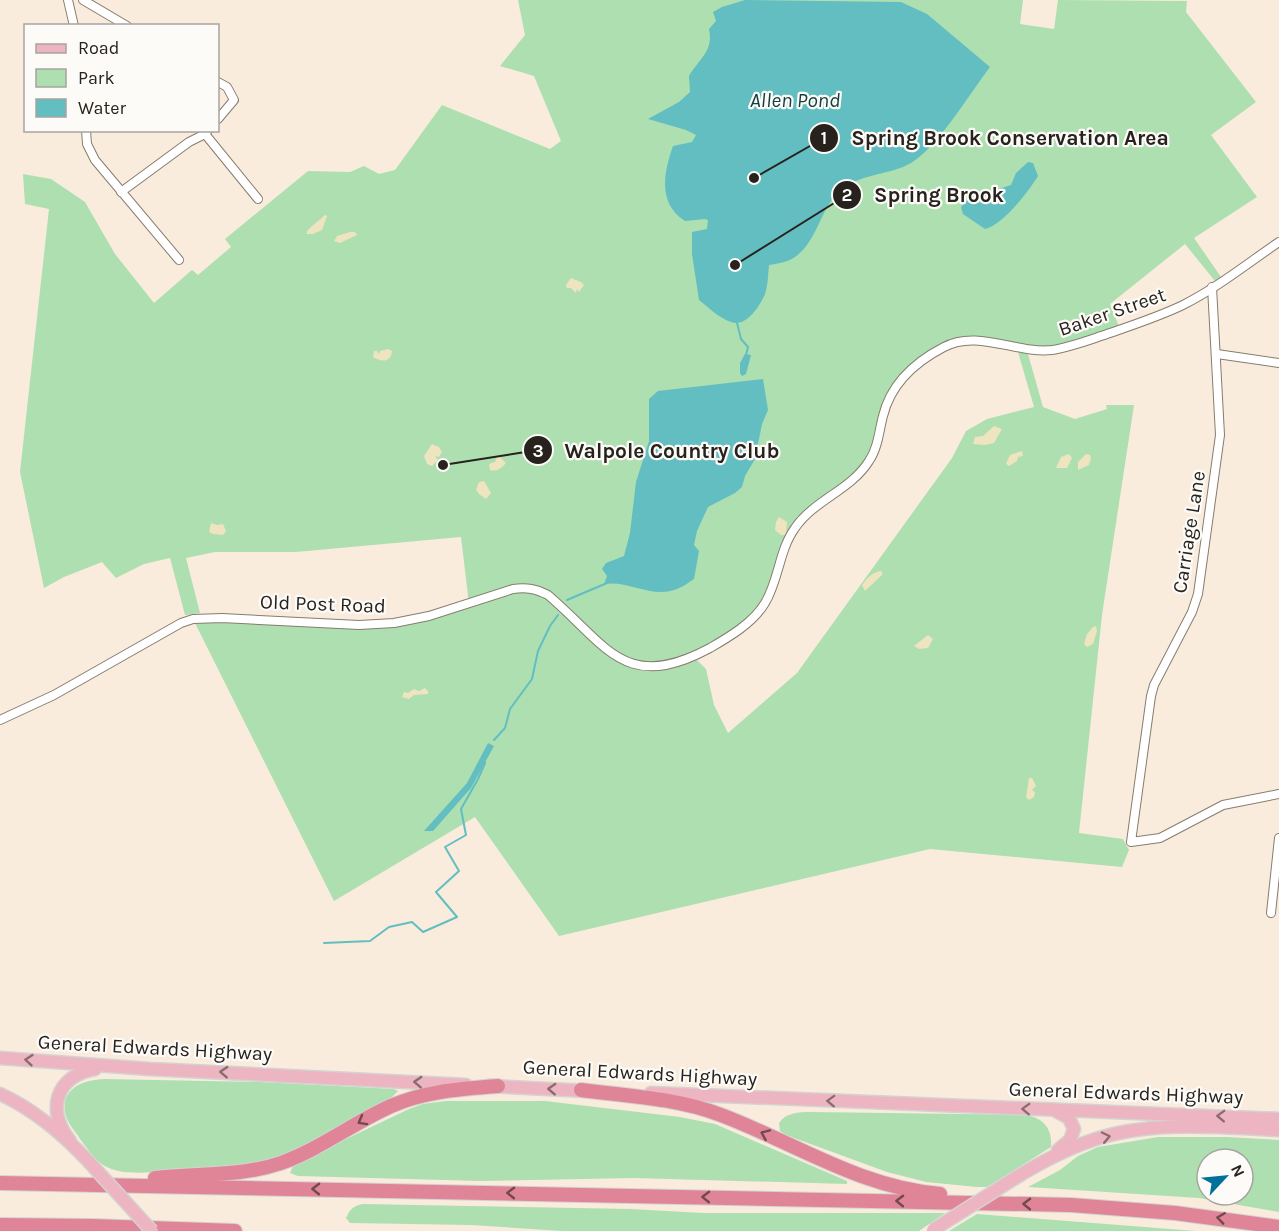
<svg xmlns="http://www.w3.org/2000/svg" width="1279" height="1231" font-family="Karla,sans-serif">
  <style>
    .green { fill: #addfb1; fill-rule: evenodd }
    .sand { fill: #eee4bf }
    .water { fill: #62bec1 }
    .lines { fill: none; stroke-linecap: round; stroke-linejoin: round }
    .stream { stroke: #62bec1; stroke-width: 2 }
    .minor-casing { stroke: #877c6f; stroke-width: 10 }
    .primary-casing { stroke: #d4d3d2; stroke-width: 15 }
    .motorway-casing { stroke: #d4d3d2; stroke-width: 16 }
    .minor { stroke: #fff; stroke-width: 8 }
    .primary { stroke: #ecb5c1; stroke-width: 12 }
    .motorway { stroke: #e08497; stroke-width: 14 }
    .primary-bridge-casing { stroke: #d4d3d2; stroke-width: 15; stroke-linecap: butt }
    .primary-bridge { stroke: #ecb5c1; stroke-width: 12 }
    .oneway { stroke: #8a6c6f }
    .oneway2 { stroke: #71494e }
    .labels { text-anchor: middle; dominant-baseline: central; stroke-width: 4.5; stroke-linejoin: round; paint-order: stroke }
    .street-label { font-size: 20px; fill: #27221d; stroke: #fdfbf8 }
    .water-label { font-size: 21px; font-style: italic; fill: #123e3f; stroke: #fdfbf8 }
    .leader { fill: none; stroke: #27221d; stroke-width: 2 }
    .callout-dot { fill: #27221d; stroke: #fdfbf8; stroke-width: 2 }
    .mark-label { font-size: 18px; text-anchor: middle; font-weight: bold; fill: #fff }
    .callout-label { font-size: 21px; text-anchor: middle; font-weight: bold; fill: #27221d; stroke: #fdfbf8; stroke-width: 4.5; stroke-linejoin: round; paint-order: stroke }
  </style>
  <rect width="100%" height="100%" fill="#f9ecdd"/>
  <g class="green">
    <path d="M518 0H1023L1020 24 1054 29 1058 0 1187 1 1186 12 1256 102 1211 135 1257 197 1194 238 1221 277 1215 281 1185 244 1110 304 1120 329 1055 349 993 343H953L899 382 869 461 794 528 770 593 756 615 693 656 706 669 714 705 728 733 797 673 952 458 966 431 987 419 1034 407 1018 352 1028 354 1043 407 1075 419 1107 409 1106 405H1134L1102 615 1079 833 1123 839 1129 850 1122 867 930 849 559 936 475 817 334 901 193 619 375 624 469 604 461 537 296 552H215L186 558 200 613 185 615 170 558 144 564 116 578 102 562 64 577 44 588 20 472 49 209 25 204 23 174 51 179 85 202 115 254 154 303 192 270 198 275 231 247 225 239 308 171 350 172 364 166 379 174 395 170 442 105 550 149 561 141 534 76 500 66 525 35Z"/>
    <path d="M104 1079 261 1082 394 1089 398 1091 392 1097C355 1117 310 1148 271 1160 242 1168 193 1172 163 1172 146 1172 124 1175 109 1168 96 1163 88 1149 80 1139 76 1132 68 1124 66 1116 59 1089 82 1080 104 1079Z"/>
    <path d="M446 1101H545L680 1117 715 1124 847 1181V1184L633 1178 481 1181 298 1176 290 1173 293 1166 302 1160 409 1109 423 1104Z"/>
    <path d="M810 1112 1028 1115C1045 1120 1052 1129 1051 1147L987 1187H977L926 1182 887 1172 786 1135 780 1131 779 1123C785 1113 799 1112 810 1112Z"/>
    <path d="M1158 1137H1227L1279 1140V1212L1199 1198 1028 1187 1060 1170 1078 1156 1098 1147ZM1207 1159H1243V1195H1207Z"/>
    <path d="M363 1204 631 1209 703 1213H945L919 1231H562L471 1225 350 1223 346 1218C350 1209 353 1206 363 1204Z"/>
    <path d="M977 1214 1196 1231H949Z"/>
  </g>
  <g class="sand">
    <path d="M325 215 327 216 322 230 313 234H307V231C312 225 319 221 325 215Z"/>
    <path d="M350 232H355L357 235 340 243 334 241 337 236Z"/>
    <path d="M571 278 581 282 584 285 579 292 577 289 576 293 571 288H567L566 285Z"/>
    <path d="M388 349 392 351C391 363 381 362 373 357L374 351H377L379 354 380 351Z"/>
    <path d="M994 426 1002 429 994 443 985 445 973 444 975 437 983 436Z"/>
    <path d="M432 444 439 447 442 452 439 457 435 456 438 460 432 466 427 464 424 456Z"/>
    <path d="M1022 451 1023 456 1018 457 1017 461 1009 466 1006 464 1010 455Z"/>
    <path d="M1069 454 1072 458 1067 468H1056L1061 457Z"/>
    <path d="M1086 454 1090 455 1091 458 1089 465 1078 470V462Z"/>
    <path d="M497 457H500L506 463C501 468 498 472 490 470L489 464 495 462Z"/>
    <path d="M484 481 491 493 486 499 479 494 476 490 479 482Z"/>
    <path d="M779 517 787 522 786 535H781L775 530 776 522Z"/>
    <path d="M211 523 217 525 223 524 226 531 223 535 213 534 209 532Z"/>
    <path d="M882 571V575L865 591 862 585C868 577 872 572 882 571Z"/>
    <path d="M1096 626 1097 631 1093 644 1087 647 1084 644 1087 634 1093 627Z"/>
    <path d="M928 635 933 639 928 648 919 649 914 646Z"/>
    <path d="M425 688 428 691V694L414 695 409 699 402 697 404 692 408 693 414 689 419 691Z"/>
    <path d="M1029 778H1032L1036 786 1032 790 1035 792 1034 797 1029 800 1026 797Z"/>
  </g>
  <g class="water">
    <path d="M745 0 901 2 927 14 990 67C970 93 938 147 911 163 890 175 863 173 842 189 820 207 818 241 795 257 788 262 777 264 769 265 768 275 768 285 765 294 760 306 746 328 731 322 719 318 708 307 699 300L692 254V232L707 229 708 220 705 219 685 221C657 203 664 172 673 146L692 142 696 135 686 130 648 119 679 102 690 92 689 76C699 59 714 51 709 29L716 21 713 12 722 7Z"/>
    <path d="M1028 162 1033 163 1038 176C1028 192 1003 225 985 229L963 214 961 207 968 199 1011 185 1016 173Z"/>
    <path d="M745 354 751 355 746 374 742 376 740 373V363Z"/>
    <path d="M763 379 768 410 762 424 755 459 745 476 742 487 735 493 708 507 697 531 694 545 699 551 694 579C689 582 683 587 677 589 653 599 628 580 604 584L607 576 602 569 606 563 624 556 630 533 636 482 649 441V399L658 391Z"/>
    <path d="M488 743 494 746 471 788 433 831H424L467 783Z"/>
  </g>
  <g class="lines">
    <g class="stream">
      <path d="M737 323 741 339 748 347 746 355"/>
      <path d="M567 600 607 583"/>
      <path d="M494 740 505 728 510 709 532 679 538 651 550 626 558 615"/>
      <path d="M324 943 370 941 389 927 412 922 423 932 457 917 436 892 459 871 445 847 466 835 461 809 478 779 485 763"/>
    </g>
    <g class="minor-casing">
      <g id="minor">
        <path d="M68 0 74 26"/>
        <path d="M83 0 127 26"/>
        <path d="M218 82 227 87 234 100 218 119"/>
        <path d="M86 130 87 144 95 160 179 260"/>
        <path d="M205 134 258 199"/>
        <path d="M121 192 189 142 205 134 208 130"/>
        <path d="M1212 287 1220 435 1198 594 1192 612 1154 685 1151 696 1131 842 1160 838 1223 805 1279 794"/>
        <path d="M1217 354 1279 363"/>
        <path d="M0 720 54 695 181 623 193 619 222 618 359 625 394 623 429 616 513 589C527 587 536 589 548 595 607 645 624 694 710 648 729 637 753 623 765 603 779 580 779 550 795 528 814 500 851 490 869 461 878 448 879 431 883 416 891 383 915 362 944 347 977 329 1017 354 1052 350 1071 347 1089 340 1107 334 1133 325 1158 317 1183 305 1217 288 1248 263 1279 242"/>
        <path d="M1271 913 1279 838"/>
      </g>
    </g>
    <g class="primary-casing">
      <g id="primary">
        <path d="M0 1058 150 1069 466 1085"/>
        <path d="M489 1086 588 1091"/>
        <path d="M651 1093 1279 1119"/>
        <path d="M0 1094C35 1110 63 1134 89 1162"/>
        <path d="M1056 1111 1069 1118 1074 1129 1070 1140 1058 1150"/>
        <path d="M70 1141C46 1111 55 1076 95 1069"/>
        <path d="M1015 1178C1038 1164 1064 1150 1090 1141 1150 1120 1217 1127 1279 1130"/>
      </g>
    </g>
    <g class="motorway-casing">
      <g id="motorway">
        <path d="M581 1090C628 1096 676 1098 721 1115 793 1142 861 1188 940 1194"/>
        <path d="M155 1178C197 1173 240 1177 281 1163 320 1149 353 1123 391 1106 425 1091 461 1089 498 1086"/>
        <path d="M0 1183 1071 1205 1175 1213 1279 1227"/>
        <path d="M0 1225 92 1226 235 1231"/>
      </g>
    </g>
    <use href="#minor" class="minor"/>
    <use href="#primary" class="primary"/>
    <use href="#motorway" class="motorway"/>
    <g class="primary-bridge-casing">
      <g id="primary-bridge">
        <path d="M89 1162 152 1231"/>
        <path d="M933 1230 1015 1178"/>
      </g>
    </g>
    <use href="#primary-bridge" class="primary-bridge"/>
  </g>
  <defs><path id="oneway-chevron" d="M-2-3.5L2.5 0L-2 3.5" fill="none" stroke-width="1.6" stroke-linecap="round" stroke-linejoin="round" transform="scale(1.5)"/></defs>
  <g class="oneway">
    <use href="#oneway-chevron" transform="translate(29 1060) rotate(-175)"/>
    <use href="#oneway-chevron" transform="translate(224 1072) rotate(-177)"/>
    <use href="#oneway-chevron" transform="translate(418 1082) rotate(-177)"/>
    <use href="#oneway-chevron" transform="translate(552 1089) rotate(-177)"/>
    <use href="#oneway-chevron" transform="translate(831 1101) rotate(-178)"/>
    <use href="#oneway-chevron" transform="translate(1026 1109) rotate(-178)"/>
    <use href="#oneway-chevron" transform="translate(1221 1116) rotate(-178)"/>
    <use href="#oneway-chevron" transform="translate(1106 1137) rotate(-12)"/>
  </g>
  <g class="oneway2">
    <use href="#oneway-chevron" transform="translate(362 1121) rotate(151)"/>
    <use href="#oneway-chevron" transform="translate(765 1134) rotate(-156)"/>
    <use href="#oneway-chevron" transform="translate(316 1189) rotate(-179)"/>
    <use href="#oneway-chevron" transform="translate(511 1193) rotate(-179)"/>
    <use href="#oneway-chevron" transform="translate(706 1197) rotate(-179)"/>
    <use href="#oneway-chevron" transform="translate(900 1201) rotate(-179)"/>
    <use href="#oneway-chevron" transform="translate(1027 1204) rotate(-179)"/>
    <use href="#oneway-chevron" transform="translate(1221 1218) rotate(-172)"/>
  </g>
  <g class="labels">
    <g class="street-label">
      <text transform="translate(1112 312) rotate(-19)">Baker Street</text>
      <text transform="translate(1189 532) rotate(-81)">Carriage Lane</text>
      <text transform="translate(323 604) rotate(2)">Old Post Road</text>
      <text transform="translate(155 1048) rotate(3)">General Edwards Highway</text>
      <text transform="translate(640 1073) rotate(3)">General Edwards Highway</text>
      <text transform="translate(1126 1093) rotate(2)">General Edwards Highway</text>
    </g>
    <g class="water-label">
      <text x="795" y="100">Allen Pond</text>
    </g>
  </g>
  <path class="leader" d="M754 178L824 138M735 265L847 195M443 465L538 450"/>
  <g class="callout-dot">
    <circle cx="754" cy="178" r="6"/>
    <circle cx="735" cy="265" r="6"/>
    <circle cx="443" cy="465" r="6"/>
    <circle cx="824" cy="138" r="15"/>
    <circle cx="847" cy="195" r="15"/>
    <circle cx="538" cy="450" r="15"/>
  </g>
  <g class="mark-label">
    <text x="824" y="144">1</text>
    <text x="847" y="201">2</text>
    <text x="538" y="457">3</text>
  </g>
  <g class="callout-label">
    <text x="1010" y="145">Spring Brook Conservation Area</text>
    <text x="939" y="202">Spring Brook</text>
    <text x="672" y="458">Walpole Country Club</text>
  </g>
  <rect x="24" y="24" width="195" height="108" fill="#fdfbf8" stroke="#a7a4a0" stroke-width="1.5"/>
  <rect x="36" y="44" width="30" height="9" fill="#ecb5c1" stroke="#a7a4a0" stroke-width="1.5"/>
  <text x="78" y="54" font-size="18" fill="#27221d">Road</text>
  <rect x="36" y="69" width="30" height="18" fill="#addfb1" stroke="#a7a4a0" stroke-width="1.5"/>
  <text x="78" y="84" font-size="18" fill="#27221d">Park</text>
  <rect x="36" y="99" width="30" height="18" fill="#62bec1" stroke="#a7a4a0" stroke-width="1.5"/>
  <text x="78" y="114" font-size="18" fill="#27221d">Water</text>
  <g transform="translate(1225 1177) rotate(64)"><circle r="28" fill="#fdfbf8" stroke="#a7a4a0" stroke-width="1.5"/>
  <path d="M0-4.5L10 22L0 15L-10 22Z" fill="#01719c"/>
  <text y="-9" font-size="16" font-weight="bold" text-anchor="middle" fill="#27221d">N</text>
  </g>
</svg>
